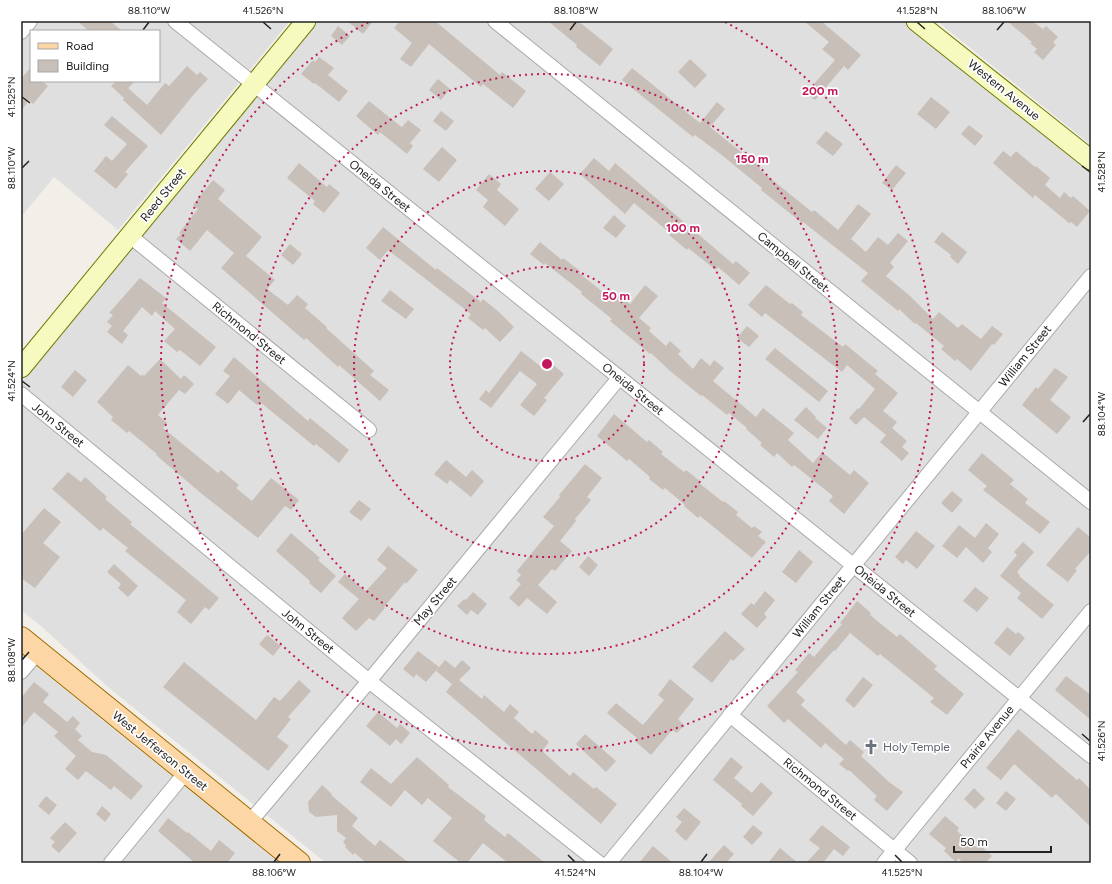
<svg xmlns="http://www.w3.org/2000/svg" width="1112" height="884" font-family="Figtree,sans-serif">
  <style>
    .residential { fill: #e0dfdf; fill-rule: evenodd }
    .building { fill: #c7bfb8 }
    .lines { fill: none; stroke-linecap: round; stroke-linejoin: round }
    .street-casing { stroke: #a9a9a9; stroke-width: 16 }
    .secondary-casing { stroke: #707d05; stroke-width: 21 }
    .primary-casing { stroke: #a06b00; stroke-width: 24 }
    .street { stroke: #fff; stroke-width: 14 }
    .secondary { stroke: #f7fabf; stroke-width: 19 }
    .primary { stroke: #fcd6a4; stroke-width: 22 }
    .ticks { fill: none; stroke: #222; stroke-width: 1.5 }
    .ring { fill: none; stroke: #c2185b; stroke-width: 2; stroke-dasharray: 2 4 }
    .labels { text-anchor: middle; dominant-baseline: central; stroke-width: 3.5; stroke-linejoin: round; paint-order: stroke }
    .street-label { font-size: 12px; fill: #222; stroke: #fff }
    .worship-label { font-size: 12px; fill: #5b616d; stroke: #fff; text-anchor: start }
    .centre { fill: #c2185b; stroke: #fff; stroke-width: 2 }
    .ring-label { font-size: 12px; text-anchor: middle; font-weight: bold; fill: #c2185b; stroke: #fff; stroke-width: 3.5; stroke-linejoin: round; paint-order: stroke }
    .neatline { fill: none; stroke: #222; stroke-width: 1.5 }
    .ticks-label { font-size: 10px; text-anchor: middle; fill: #222 }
  </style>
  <rect width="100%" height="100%" fill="#f2efe9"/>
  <g class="residential">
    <path d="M21 21H290L118 230 54 177 21 217ZM31 31H159V81H31Z"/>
    <path d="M318 21H905L1091 171V863H326L108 687 41 626 21 610V383Z"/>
    <path d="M937 21H1091V145Z"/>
    <path d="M21 654 279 863H21Z"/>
  </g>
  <g class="building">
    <path d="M77 21H110L122 31H89Z"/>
    <path d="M347 21H373L363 34Z"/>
    <path d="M400 21H435L500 75 502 72 526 91 513 108 483 84 481 87 429 44 411 67 400 59 412 43 394 28Z"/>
    <path d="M548 21H578L613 49 600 66 576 47 577 45Z"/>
    <path d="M804 21H821L861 55 848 70 844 66 815 100 806 93 835 60 822 49 829 42Z"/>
    <path d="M1007 21H1032L1043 29 1046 26 1058 37 1053 42 1056 45 1043 60 1034 52 1037 49 1030 43 1032 42Z"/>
    <path d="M338 26 350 36 342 45 331 36Z"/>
    <path d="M319 57 334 68 328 75 348 91 339 102 315 83 314 84 301 74 313 60 315 62Z"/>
    <path d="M690 59 707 75 695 88 678 72Z"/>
    <path d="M187 66 197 75 200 72 208 79 194 94 161 135 123 100 124 98 111 86 116 81H135L128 88 147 105 165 83 169 86Z"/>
    <path d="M31 67V81H42L48 86 33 104 29 100 21 111V79Z"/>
    <path d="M632 68 700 123 717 102 725 109 710 127 761 168 759 169 812 212 814 210 838 230 858 204 871 214 851 239 866 252 878 237 888 245 898 233 908 241 890 263 894 267 886 276 910 296 933 319 939 312 958 328 962 324 981 339 992 326 1003 334 994 345 992 344 971 371 957 359 955 361 941 349 944 346 916 323 915 324 899 309 898 311 861 281 868 273 803 222 802 223 761 190 762 188 723 156 695 135 693 137 622 80Z"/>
    <path d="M438 79 450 89 441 100 429 90Z"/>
    <path d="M931 97 950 112 936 129 917 114Z"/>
    <path d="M369 101 399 125 402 127 408 120 421 130 410 143 413 146 407 154 380 132 378 135 356 116Z"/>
    <path d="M441 111 454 121 446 131 433 121Z"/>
    <path d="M112 116 148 146 125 172 128 174 116 189 94 171 106 156 112 161 127 144 104 125Z"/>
    <path d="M969 125 983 136 975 146 961 134Z"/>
    <path d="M826 131 843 144 833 156 816 143Z"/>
    <path d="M442 147 457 160 439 182 423 169Z"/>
    <path d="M1003 151 1011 157 1016 151 1035 167 1036 166 1050 178 1045 185 1060 198 1064 192 1071 198 1073 196 1090 211 1077 227 1071 222 1069 223 1035 195 1033 198 993 163Z"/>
    <path d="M594 158 609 171 615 163 733 264 736 261 750 273 739 285 718 267 716 270 688 248 687 250 669 235 670 233 634 203 625 214 580 174Z"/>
    <path d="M299 163 327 187 329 184 340 193 324 213 313 204 315 201 287 178Z"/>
    <path d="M896 165 906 173 892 190 882 183Z"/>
    <path d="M550 172 564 184 549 201 535 189Z"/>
    <path d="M489 174 501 184 497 190 519 209 505 226 483 207 488 200 476 190Z"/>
    <path d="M213 180 225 190 218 199 262 237 246 256 275 280 267 289 288 305 297 295 308 304 305 308 327 327 326 328 374 371 370 375 389 390 380 401 339 365 338 367 306 338 304 340 221 268 234 253 207 230 190 251 176 239 181 234 179 233 198 209 193 205Z"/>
    <path d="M614 215 626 226 616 238 603 228Z"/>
    <path d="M383 227 436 270 437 268 481 302 483 299 499 312 514 327 500 342 485 328 483 330 468 318 471 314 388 250 380 260 366 248Z"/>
    <path d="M942 232 967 252 958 264 950 257 951 255 934 242Z"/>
    <path d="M540 242 562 260 563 258 580 271 579 273 613 300 618 295 630 304 645 285 658 296 639 318 651 328 649 331 666 346 670 341 681 351 678 354 693 369 701 358 710 366 714 360 724 368 713 381 756 417 763 408 794 433 788 440 813 463 822 452 850 475 854 470 869 483 844 514 829 501 833 496 794 465 792 467 777 453 774 457 760 445 762 443 746 429 747 428 729 413 727 415 702 395 701 396 670 371 651 353 650 354 610 321 612 319 581 294 582 292 545 263 544 265 530 254Z"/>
    <path d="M290 244 302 254 293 265 281 255Z"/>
    <path d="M140 278 166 298 162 303 216 347 200 366 180 350 177 352 164 341 175 329 155 311 152 316 142 307 123 331 128 335 122 344 107 332 112 326 107 322 113 315 109 313Z"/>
    <path d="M766 285 790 304 792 303 803 312 801 315 843 347 845 344 878 371 875 374 898 393 883 411 897 422 892 428 907 441 902 447 909 453 902 461 880 442 886 435 864 417 856 425 849 418 858 408 859 409 875 389 847 365 842 372 765 313 762 317 748 305Z"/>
    <path d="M390 290 414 309 406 319 381 301Z"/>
    <path d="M747 326 759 336 749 347 737 338Z"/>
    <path d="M775 348 828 391 819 402 765 359Z"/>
    <path d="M521 351 544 369 550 362 564 374 544 398 547 400 534 416 520 405 537 384 520 371 491 408 479 399 486 390 489 393Z"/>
    <path d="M234 357 308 421 310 418 349 450 339 463 316 444 314 446 260 402 257 405 239 390 228 404 215 394 230 376 223 371Z"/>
    <path d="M160 359 181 379 184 375 194 384 185 394 179 390 158 415 167 423 163 428 218 473 221 470 239 485 236 488 252 501 271 478 299 500 291 510 285 506 258 538 202 494 156 455 157 454 129 431 127 433 111 420 113 417 97 402 128 365 141 376 142 374 144 376Z"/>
    <path d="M1055 368 1068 377 1050 400 1071 417 1057 434 1022 405 1036 387 1038 389Z"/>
    <path d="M75 370 87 380 73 397 61 387Z"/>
    <path d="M806 407 816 417 815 418 827 428 818 439 794 420Z"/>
    <path d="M614 414 647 442 649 440 663 452 661 454 684 472 686 470 700 481 699 483 723 502 724 501 738 512 736 515 752 528 754 526 762 532 758 536 766 542 752 558 700 516 698 518 684 506 685 505 665 488 663 490 649 479 650 477 629 459 627 461 597 436Z"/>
    <path d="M982 453 1014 480 1010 484 1028 499 1025 503 1050 522 1040 534 983 490 987 486 968 470Z"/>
    <path d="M446 460 466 477 472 470 484 481 471 497 450 480 447 484 434 474Z"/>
    <path d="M585 464 602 478 587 497 591 500 575 519 576 521 560 541 572 551 555 571 552 569 538 585 557 602 547 614 527 598 519 607 509 598 521 584 516 580 521 575 517 571 554 526 543 517 560 497 559 495Z"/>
    <path d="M68 472 81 482 85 477 107 497 105 499 132 522 130 524 219 598 209 610 205 607 191 624 177 612 186 600 125 551 128 548 103 528 100 531 52 489Z"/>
    <path d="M952 491 963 500 952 513 941 503Z"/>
    <path d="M359 500 371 509 361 521 349 512Z"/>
    <path d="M44 508 61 522 43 543 60 557 35 588 21 578V535Z"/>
    <path d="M986 523 999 534 988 548 992 552 983 563 966 547 957 558 942 546 959 525 975 538Z"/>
    <path d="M1078 527 1091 538V551L1075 569 1077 570 1068 582 1046 565Z"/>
    <path d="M916 531 935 546 917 569 906 560 903 564 895 557Z"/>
    <path d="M291 533 320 558 318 560 336 576 321 593 309 583 310 581 276 551Z"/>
    <path d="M1023 542 1034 552 1017 572 1020 575 1019 576 1054 605 1042 619 1017 598 1021 593 1000 576 1017 555 1014 552Z"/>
    <path d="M388 546 418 570 406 584 405 582 384 607 385 608 374 621 369 618 356 631 342 618 359 599 338 582 345 574 366 591 387 568 377 560Z"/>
    <path d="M799 550 813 562 796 583 782 572Z"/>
    <path d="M588 556 598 565 589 576 579 567Z"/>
    <path d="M114 564 138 586 128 597 118 588 121 584 107 572Z"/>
    <path d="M975 587 989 598 977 612 963 601Z"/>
    <path d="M765 591 775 600 764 614 767 617 757 628 741 614 751 603 754 605Z"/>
    <path d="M473 592 487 604 478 615 471 610 467 615 457 606 464 599 466 600Z"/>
    <path d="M857 601 871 613 870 615 897 637 900 634 937 666 934 669 964 694 947 715 930 702 934 698 880 654 878 656 850 633 835 651 834 650 796 692 805 700 801 705 846 745 850 740 864 752 861 756 889 782 903 792 887 811 874 800 877 796 849 770 848 771 839 764 844 759 825 743 821 748 788 719 784 723 767 706 798 672 795 670 809 653 814 657 842 624 840 623Z"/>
    <path d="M1007 627 1016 634 1018 632 1025 638 1010 656 994 643Z"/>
    <path d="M725 631 745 649 733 661 731 659 712 683 692 667Z"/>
    <path d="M267 635 281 646 273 656 259 644Z"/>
    <path d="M418 651 439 667 426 682 416 674 414 678 403 669Z"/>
    <path d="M445 660 455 668 462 660 471 668 459 680 482 699 484 695 504 712 510 704 519 712 514 718 532 734 535 730 549 742 542 751 570 776 573 772 594 789 596 787 617 804 601 824 446 692 452 684 436 671Z"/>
    <path d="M184 662 256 720 274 697 280 701 299 680 311 691 288 717 291 719 277 737 289 746 268 771 163 687Z"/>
    <path d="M1066 676 1091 695V720L1055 690Z"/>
    <path d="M863 677 873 685 854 708 845 700Z"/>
    <path d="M670 679 694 699 678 719 684 725 677 733 672 730 651 755 635 741 637 738 607 713 616 703 643 725 664 700 658 695Z"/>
    <path d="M34 682 49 694 43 702 67 722 73 716 80 723 75 729 82 736 78 740 92 752 106 755 143 786 131 800 114 786 111 790 86 771 78 780 65 769 76 756 54 736 58 732 34 712 21 728V698Z"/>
    <path d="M378 712 397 728 400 724 410 733 401 744 396 739 390 746 366 726Z"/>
    <path d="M1018 729 1077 780 1079 778 1091 790V827L1056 794 1052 798 1014 764 1001 780 986 768Z"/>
    <path d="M585 734 616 761 606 772 576 744Z"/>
    <path d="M417 757 449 785 448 787 486 816 484 820 505 837 508 833 545 863H508L483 843 467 863H461L433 841 452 818 428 798 422 805 405 790 391 807 360 782 371 768 391 784Z"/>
    <path d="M731 757 743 767 734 778 752 793 761 782 773 793 753 816 741 806 742 804 713 780Z"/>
    <path d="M322 785 332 794 331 795 358 818 352 826 375 846 380 840 409 863H366L355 853 353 855 345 847 346 845 343 842 346 838 337 831V815L316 817 309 812 308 802Z"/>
    <path d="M974 788 985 799 975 809 964 799Z"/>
    <path d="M1006 791 1016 799 1006 811 996 803Z"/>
    <path d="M46 796 57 805 49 815 38 806Z"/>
    <path d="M102 806 111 814 105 822 96 814Z"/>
    <path d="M684 808 701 822 686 841 675 831 682 822 676 817Z"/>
    <path d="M945 816 959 828 957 831 976 847 979 844 992 856 985 863H963L958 858 956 862 944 851 946 848 929 834Z"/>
    <path d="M168 818 187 833 188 832 211 851 219 840 235 853 227 863H195L158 831Z"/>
    <path d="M65 822 77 833 59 853 51 846 55 842 50 838Z"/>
    <path d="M753 825 763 833 752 845 743 837Z"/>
    <path d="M822 825 850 847 843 856 834 849 823 863H806L820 848 809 840Z"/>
    <path d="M724 845 734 854 726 863H708Z"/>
    <path d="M653 846 673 863H639Z"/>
    <path d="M780 848 798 863H768Z"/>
  </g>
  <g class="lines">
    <g class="street-casing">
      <g id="street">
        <path d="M175 21 1091 756"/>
        <path d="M495 21 1091 502"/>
        <path d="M21 32 30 21"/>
        <path d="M130 236 369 430"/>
        <path d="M21 394 369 681 599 863"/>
        <path d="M21 672 38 652"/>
        <path d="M730 715 910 863"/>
        <path d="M249 823 369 681 619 378"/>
        <path d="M111 863 186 772"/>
        <path d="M609 863 1091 276"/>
        <path d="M884 863 1091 611"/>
      </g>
    </g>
    <g class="secondary-casing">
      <g id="secondary">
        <path d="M916 21 1091 160"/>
        <path d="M21 368 306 21"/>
      </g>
    </g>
    <g class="primary-casing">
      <path id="primary" d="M21 638 299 863"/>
    </g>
    <use href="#street" class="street"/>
    <use href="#secondary" class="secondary"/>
    <use href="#primary" class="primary"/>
  </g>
  <path class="ticks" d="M263 22 271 29M917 22 925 29M143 30 149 22M570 30 576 22M997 30 1004 22M22 97 30 103M1082 166 1090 172M22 168 29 161M22 381 30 387M1083 422 1090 414M22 660 29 652M1082 734 1090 741M568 855 575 862M895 855 902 862M274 862 280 854M701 862 707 854"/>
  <g class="ring">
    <circle cx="547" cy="364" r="97"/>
    <circle cx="547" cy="364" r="193"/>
    <circle cx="547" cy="364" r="290"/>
    <path d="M725 22A386 386 0 1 1 369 22"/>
  </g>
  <defs>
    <g id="church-bare" transform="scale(1.2)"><path d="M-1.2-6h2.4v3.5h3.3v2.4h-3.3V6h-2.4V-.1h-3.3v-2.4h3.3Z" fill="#6b7280" stroke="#fff" stroke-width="2.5" paint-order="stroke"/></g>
  </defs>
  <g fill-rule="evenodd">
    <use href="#church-bare" x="871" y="747"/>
  </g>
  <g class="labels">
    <g class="street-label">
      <text transform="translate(1004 90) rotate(39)">Western Avenue</text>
      <text transform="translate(380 186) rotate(39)">Oneida Street</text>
      <text transform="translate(163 195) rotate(-51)">Reed Street</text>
      <text transform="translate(793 262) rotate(39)">Campbell Street</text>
      <text transform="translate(249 333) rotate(39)">Richmond Street</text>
      <text transform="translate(1025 356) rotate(-51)">William Street</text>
      <text transform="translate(633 389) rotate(39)">Oneida Street</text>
      <text transform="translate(58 425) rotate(39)">John Street</text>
      <text transform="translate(885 591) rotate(39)">Oneida Street</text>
      <text transform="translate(435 601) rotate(-50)">May Street</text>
      <text transform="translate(819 607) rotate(-51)">William Street</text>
      <text transform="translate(308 631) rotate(39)">John Street</text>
      <text transform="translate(987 737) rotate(-51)">Prairie Avenue</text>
      <text transform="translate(160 751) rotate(39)">West Jefferson Street</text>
      <text transform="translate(820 789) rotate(39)">Richmond Street</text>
    </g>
    <g class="worship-label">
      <text x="883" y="747">Holy Temple</text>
    </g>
  </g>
  <circle cx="547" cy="364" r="6" class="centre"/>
  <g class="ring-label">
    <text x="820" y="95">200 m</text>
    <text x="752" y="163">150 m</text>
    <text x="683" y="232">100 m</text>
    <text x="616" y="300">50 m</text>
  </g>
  <rect width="1112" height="884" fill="none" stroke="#ffffff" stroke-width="44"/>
  <rect x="30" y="30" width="130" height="52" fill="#ffffff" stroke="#a7a7a7"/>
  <rect x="38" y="43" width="20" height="6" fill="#fcd6a4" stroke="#a7a7a7"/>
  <text x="66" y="50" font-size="12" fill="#222222">Road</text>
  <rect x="38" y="60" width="20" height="12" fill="#c7bfb8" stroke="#a7a7a7"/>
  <text x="66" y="70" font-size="12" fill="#222222">Building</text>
  <path d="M954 846v6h97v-6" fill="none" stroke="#222222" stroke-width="2"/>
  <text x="960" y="846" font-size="12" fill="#222222" stroke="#ffffff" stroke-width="3" paint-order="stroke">50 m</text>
  <rect x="22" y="22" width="1068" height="840" class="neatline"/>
  <g class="ticks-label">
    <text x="149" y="14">88.110°W</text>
    <text x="263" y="14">41.526°N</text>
    <text x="576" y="14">88.108°W</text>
    <text x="917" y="14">41.528°N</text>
    <text x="1004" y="14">88.106°W</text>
    <text transform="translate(11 97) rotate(-90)" y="4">41.525°N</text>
    <text transform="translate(11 168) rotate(-90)" y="4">88.110°W</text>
    <text transform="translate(1101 172) rotate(-90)" y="4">41.528°N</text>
    <text transform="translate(11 381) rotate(-90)" y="4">41.524°N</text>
    <text transform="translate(1101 414) rotate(-90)" y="4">88.104°W</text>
    <text transform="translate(11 660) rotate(-90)" y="4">88.108°W</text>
    <text transform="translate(1101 741) rotate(-90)" y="4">41.526°N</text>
    <text x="274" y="876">88.106°W</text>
    <text x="575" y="876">41.524°N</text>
    <text x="701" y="876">88.104°W</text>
    <text x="902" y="876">41.525°N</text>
  </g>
</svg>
